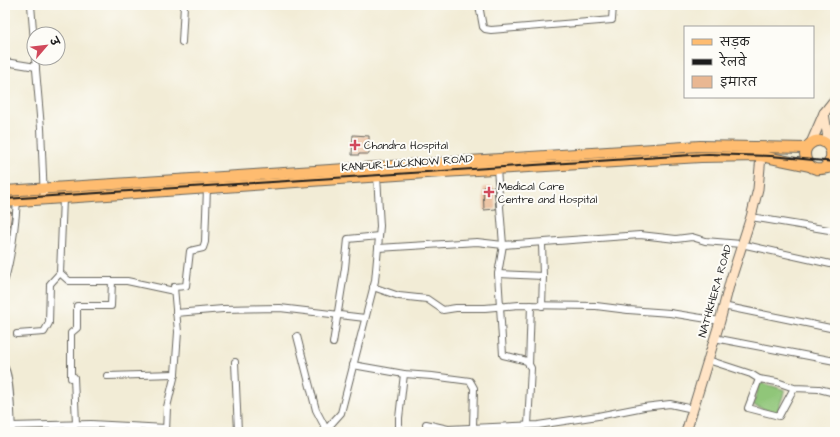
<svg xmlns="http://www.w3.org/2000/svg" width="840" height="437" font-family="'Architects Daughter','Playpen Sans Deva',sans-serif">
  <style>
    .green { fill: #90c679; stroke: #56714a }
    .building { fill: #e9b792 }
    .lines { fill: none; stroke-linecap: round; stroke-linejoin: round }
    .street-casing { stroke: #67655d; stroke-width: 8 }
    .secondary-casing { stroke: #67655d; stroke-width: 11 }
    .primary-casing { stroke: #67655d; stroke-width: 12 }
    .street { stroke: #fff; stroke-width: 6 }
    .secondary { stroke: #ffe4c6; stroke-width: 9 }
    .primary { stroke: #febc70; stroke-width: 10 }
    .rail { stroke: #1c1c1c; stroke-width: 2 }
    .poi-dot { fill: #d1495b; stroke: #fdfcf7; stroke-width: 1.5 }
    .labels { text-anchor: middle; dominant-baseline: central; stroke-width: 4; stroke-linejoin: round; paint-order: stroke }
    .poi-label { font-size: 11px; fill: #1c1c1c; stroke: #fdfcf7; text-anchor: start }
    .street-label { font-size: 11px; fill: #1c1c1c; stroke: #fdfcf7 }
  </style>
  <rect width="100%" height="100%" fill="#fdfcf7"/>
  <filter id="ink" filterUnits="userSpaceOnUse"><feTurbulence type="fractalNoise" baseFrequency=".025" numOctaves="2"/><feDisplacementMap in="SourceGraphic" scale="8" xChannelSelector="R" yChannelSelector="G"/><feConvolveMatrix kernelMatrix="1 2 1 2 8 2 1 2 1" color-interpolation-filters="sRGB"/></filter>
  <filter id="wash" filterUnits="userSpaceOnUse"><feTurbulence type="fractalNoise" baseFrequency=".012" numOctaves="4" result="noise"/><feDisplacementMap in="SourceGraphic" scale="16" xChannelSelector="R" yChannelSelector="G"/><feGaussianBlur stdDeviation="0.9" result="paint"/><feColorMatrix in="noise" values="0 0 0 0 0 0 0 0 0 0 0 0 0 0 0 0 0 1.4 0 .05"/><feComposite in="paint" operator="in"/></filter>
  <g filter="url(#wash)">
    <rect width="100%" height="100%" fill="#f2ecd6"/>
    <path class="green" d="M760 382 785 390 777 414 753 405Z"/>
    <g id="blocks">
      <g class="building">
        <path d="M353 135 369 136V154H359V155H352Z"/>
        <path d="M483 187H494L496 209 484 210Z"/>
        <path d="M5 208H7L8 211 12 213 10 226 7 228 5 219Z"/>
      </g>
    </g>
  </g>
  <g filter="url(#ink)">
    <use href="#blocks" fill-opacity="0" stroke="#67655d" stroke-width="1"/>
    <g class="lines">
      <g class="street-casing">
        <g id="street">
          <path d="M31 5 34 42"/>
          <path d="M479 5 483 27 485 29 491 30 612 20 613 5"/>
          <path d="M182 42 184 5"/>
          <path d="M35 58 41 128 44 199"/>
          <path d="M5 62 36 67"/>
          <path d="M497 169 503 245 498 274 503 355 527 361 531 368 528 425"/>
          <path d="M751 217 835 231"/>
          <path d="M378 248 477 242 503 245 640 235 676 239 692 237 705 241 741 244 835 265"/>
          <path d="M60 273 69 281H112L111 306H77V328L71 333V378L74 377 76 424"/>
          <path d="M498 274 543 276 542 243"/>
          <path d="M5 279C12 254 15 228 17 201"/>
          <path d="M112 281H127L174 291"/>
          <path d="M373 287 399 296 427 299 443 310 456 308H485L519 305 596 306 628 310 670 313 720 321"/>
          <path d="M542 306 543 276"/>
          <path d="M723 306 835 329"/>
          <path d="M176 313 223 309 280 308 365 318"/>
          <path d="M17 334 44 332 49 323 50 284 60 273 63 198"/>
          <path d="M297 336 316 410 326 429"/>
          <path d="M714 338 835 361"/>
          <path d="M333 343 345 268 348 239 379 236"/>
          <path d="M708 360 751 374 759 379"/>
          <path d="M235 362 238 432"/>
          <path d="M353 365 404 374 432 376 470 381 474 388 473 427"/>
          <path d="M529 365 531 305"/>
          <path d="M5 368C11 379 11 417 12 432"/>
          <path d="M107 376 175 374"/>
          <path d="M794 388 779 416 748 408 759 379 777 382 794 388 819 389 835 393"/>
          <path d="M426 424 448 429 538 425 598 416 644 407 670 404 693 409"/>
          <path d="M11 426 91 424 166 428"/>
          <path d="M166 432 167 407 175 374 178 332 174 287 186 286 190 251 203 248 205 242 207 188"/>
          <path d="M324 432 341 413 375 281 380 226 377 176"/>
          <path d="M399 432V418L404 374"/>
        </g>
      </g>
      <g class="secondary-casing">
        <g id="secondary">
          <path d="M824 113 829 145"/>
          <path d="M811 143 824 113 835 99"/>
          <path d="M686 432 720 321 730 282 751 217 758 189 761 156"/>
        </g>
      </g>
      <g class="primary-casing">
        <g id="primary">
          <path d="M825 167C840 155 825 132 810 144 801 151 805 166 816 169 822 170 829 167 835 167"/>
          <path d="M5 191 700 146 806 148"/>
          <path d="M5 202 426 173 701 157 761 156 810 166"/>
        </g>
      </g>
      <use href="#street" class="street"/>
      <use href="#secondary" class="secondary"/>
      <use href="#primary" class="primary"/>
      <path class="rail" d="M5 199 708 154 771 156 835 162"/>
    </g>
  </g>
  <g class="poi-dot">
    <path d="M353 139h4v4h4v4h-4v4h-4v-4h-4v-4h4z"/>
    <path d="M487 186h4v4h4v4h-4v4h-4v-4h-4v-4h4z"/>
  </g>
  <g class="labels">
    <g class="poi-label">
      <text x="364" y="145">Chandra Hospital</text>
      <text x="498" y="186">Medical Care<tspan x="498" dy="13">Centre and Hospital</tspan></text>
    </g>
    <g class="street-label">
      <text transform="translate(407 163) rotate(-4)">KANPUR-LUCKNOW ROAD</text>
      <text transform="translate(715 291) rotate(-74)">NATHKHERA ROAD</text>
    </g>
  </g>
  <rect width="840" height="437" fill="none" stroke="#fdfcf7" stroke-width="20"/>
  <rect x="684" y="26" width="130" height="72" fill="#fdfcf7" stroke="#a3a29f"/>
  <rect x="692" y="39" width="20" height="6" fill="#febc70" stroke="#a3a29f"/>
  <text x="720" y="46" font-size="12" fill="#1c1c1c">सड़क</text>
  <rect x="692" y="59" width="20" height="6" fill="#1c1c1c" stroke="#a3a29f"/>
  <text x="720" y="66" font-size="12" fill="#1c1c1c">रेलवे</text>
  <rect x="692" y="76" width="20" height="12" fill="#e9b792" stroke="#a3a29f"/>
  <text x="720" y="86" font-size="12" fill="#1c1c1c">इमारत</text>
  <g transform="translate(46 46) rotate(62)"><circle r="19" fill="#fdfcf7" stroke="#a3a29f"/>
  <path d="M0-3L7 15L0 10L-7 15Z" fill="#d1495b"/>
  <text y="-6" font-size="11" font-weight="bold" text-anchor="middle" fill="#1c1c1c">उ</text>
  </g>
</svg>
